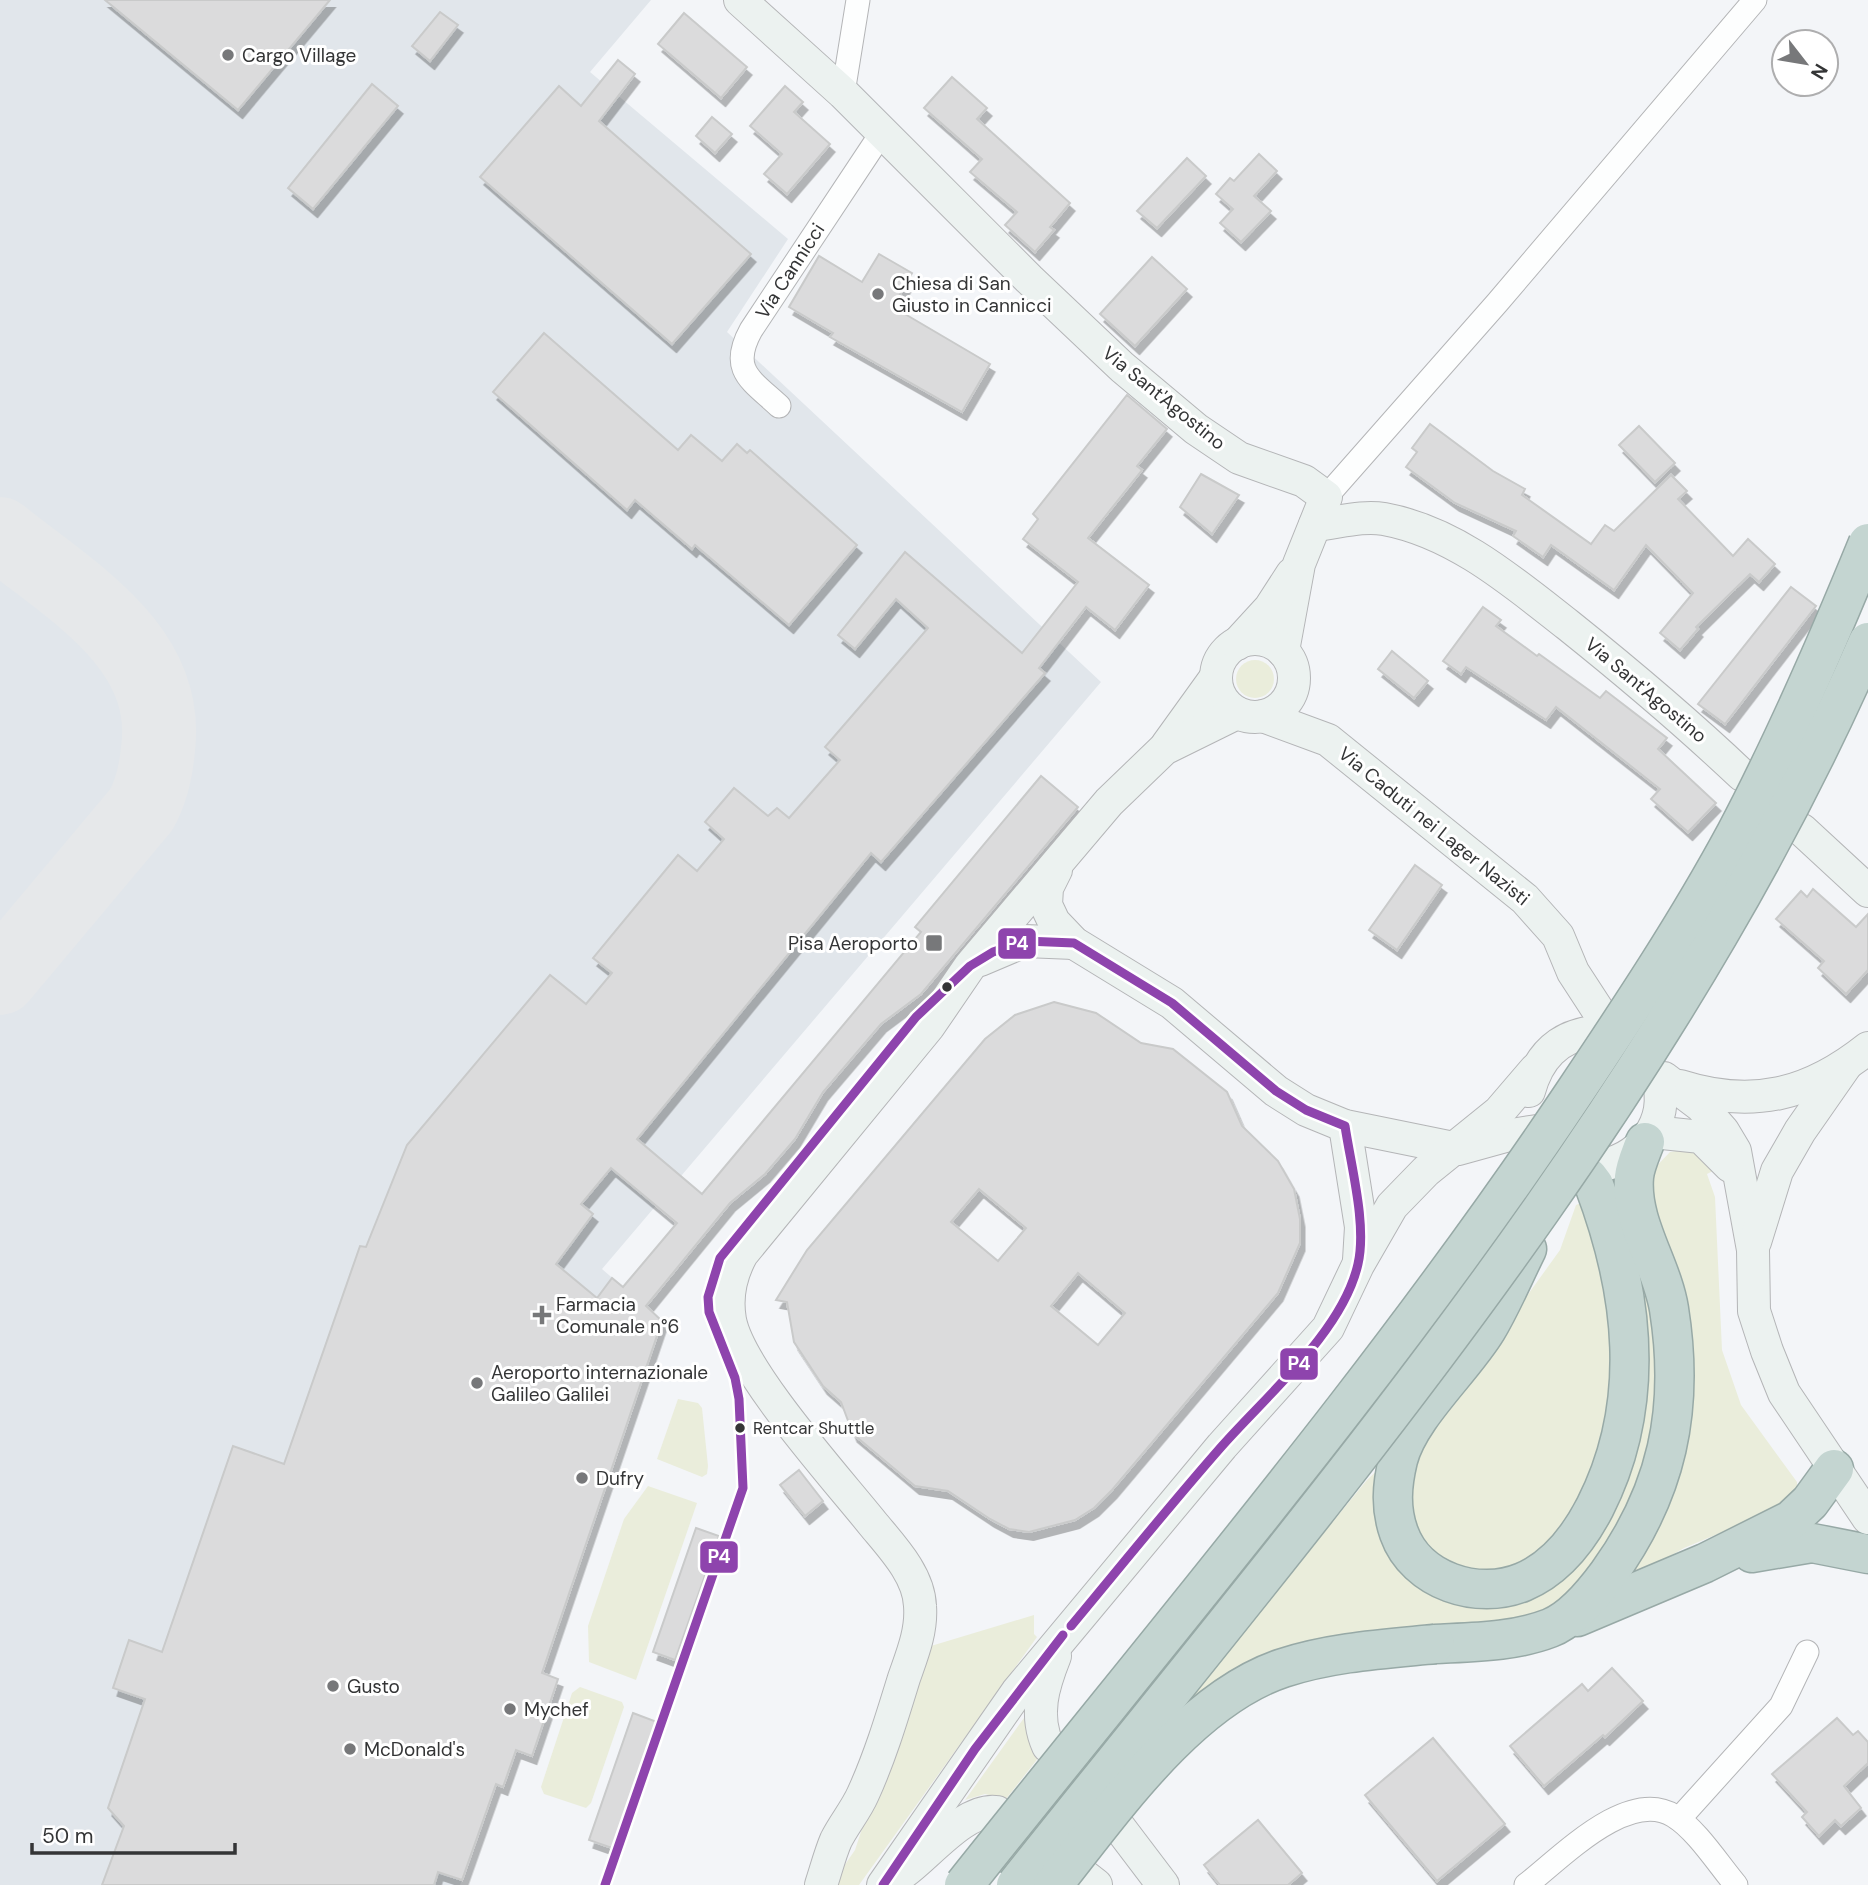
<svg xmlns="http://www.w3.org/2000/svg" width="1868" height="1885" font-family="'DM Sans',sans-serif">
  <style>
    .built { fill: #e1e6eb }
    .green { fill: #eaeddb }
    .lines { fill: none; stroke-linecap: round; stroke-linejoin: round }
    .taxiway { stroke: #e6e8ea; stroke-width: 74 }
    .building { fill: #dbdbdc; stroke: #c9caca; stroke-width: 2; fill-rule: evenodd; filter: url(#shadow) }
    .street-casing { stroke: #b4b5b7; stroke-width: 25 }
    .secondary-casing { stroke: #b4b5b7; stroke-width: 34 }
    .highway-casing { stroke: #97a9a6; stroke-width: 41 }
    .street { stroke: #fdfefe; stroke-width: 23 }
    .secondary { stroke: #ecf2f0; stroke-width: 32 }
    .highway { stroke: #c4d5d1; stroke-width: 38 }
    .highway-bridge-casing { stroke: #97a9a6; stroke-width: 41; stroke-linecap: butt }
    .highway-bridge { stroke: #c4d5d1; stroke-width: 38 }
    .bus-1-casing { stroke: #fff; stroke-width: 14 }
    .bus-1 { stroke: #8e44ad; stroke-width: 9 }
    .poi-dot { fill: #77787a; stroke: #fff; stroke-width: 2.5 }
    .bus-dot { fill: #343536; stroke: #fff; stroke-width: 2.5 }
    .labels { text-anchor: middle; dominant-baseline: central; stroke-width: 6; stroke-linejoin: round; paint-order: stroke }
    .bus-label { font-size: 17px; fill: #343536; stroke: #fff; text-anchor: start }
    .poi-label { font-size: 19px; fill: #343536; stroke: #fff; text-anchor: start }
    .street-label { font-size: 19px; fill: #343536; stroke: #fff }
    .line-badge { stroke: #fff; stroke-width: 2.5 }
    .badge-label { font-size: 19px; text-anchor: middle; font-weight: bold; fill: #fff }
  </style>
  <defs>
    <filter id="shadow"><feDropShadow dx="4.5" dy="8" stdDeviation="0" flood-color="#0004"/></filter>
  </defs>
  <rect width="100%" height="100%" fill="#f3f5f8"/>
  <path class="built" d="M0 0H651L590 72 788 239 727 332 1101 682 602 1269 662 1321 503 1787 496 1785 460 1885H0Z"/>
  <g class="green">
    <circle cx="1255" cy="679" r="19"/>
    <path d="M1682 1150H1695L1717 1169 1707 1174 1715 1197 1722 1350 1741 1405 1797 1482V1491L1787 1505 1684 1548 1604 1595 1188 1709 1184 1703 1367 1480 1455 1396 1560 1250 1576 1205 1646 1177 1670 1152Z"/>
    <path d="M678 1399 698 1403 702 1408 708 1466 707 1474 702 1477 657 1459Z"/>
    <path d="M648 1486 697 1503 636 1680 589 1662 588 1626 624 1519Z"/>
    <path d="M1034 1615V1634L1037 1637 859 1885H831L855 1850 921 1649Z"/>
    <path d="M580 1687 622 1702 624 1707 591 1803 586 1808 544 1794 541 1787 572 1693Z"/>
    <path d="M1024 1718 1028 1737 1039 1757 1006 1799 985 1794 965 1800Z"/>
  </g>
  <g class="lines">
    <path class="taxiway" d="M0 534C69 590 171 646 158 749 156 771 152 791 141 810L0 978"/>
  </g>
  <g class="building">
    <path d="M105 0H330L238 110Z"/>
    <path d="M440 12 458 25 430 61 412 46Z"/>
    <path d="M684 13 747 67 721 98 658 44Z"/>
    <path d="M618 60 635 74 599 121 751 254 672 344 480 177 559 86 581 106Z"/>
    <path d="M952 77 987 108 977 119 1070 203 1050 227 1054 230 1035 252 1005 225 1017 212 970 172 982 159 924 108Z"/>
    <path d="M372 84 398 106 313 209 288 188Z"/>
    <path d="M785 86 803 102 794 112 830 144 787 194 764 174 782 154 750 126Z"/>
    <path d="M712 117 732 134 715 153 696 136Z"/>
    <path d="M1259 154 1277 171 1254 196 1271 211 1241 242 1220 223 1233 209 1216 194 1230 178 1234 181Z"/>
    <path d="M1187 158 1206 176 1157 228 1137 211Z"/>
    <path d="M879 254 912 273 893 307 990 364 962 412 830 337 833 333 789 307 819 256 862 282Z"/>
    <path d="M1152 257 1187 289 1135 346 1100 314Z"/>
    <path d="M544 333 678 450 691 435 722 461 737 444 747 453 750 450 857 545 789 625 695 545 692 549 635 500 627 510 493 392Z"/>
    <path d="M1127 395 1167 429 1137 466 1142 470 1088 538 1149 585 1115 630 1086 607 1039 668 1045 673 881 862 871 853 637 1139 702 1194 921 932 915 927 1041 776 1078 807 921 994 881 1024 823 1092 795 1139 765 1174 730 1203 646 1306 662 1321 542 1673 558 1679 532 1756 516 1750 503 1787 496 1784 462 1880 438 1872 434 1885H102L124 1826 108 1808 145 1699 113 1688 129 1640 162 1652 233 1446 284 1464 360 1246 366 1247 407 1145 550 975 586 1004 612 973 593 958 678 855 697 871 724 839 705 822 734 788 768 816 777 808 789 818 840 760 825 747 928 628 896 599 855 649 838 635 905 552 1022 653 1078 582 1023 539 1038 519 1033 514ZM611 1168 677 1223 623 1287 612 1278 597 1298 556 1264 593 1214 581 1204Z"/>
    <path d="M1430 424 1493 471 1525 489 1522 495 1591 544 1605 525 1614 531 1671 475 1687 491 1678 499 1733 556 1748 539 1775 564 1759 582 1750 574 1696 627 1698 629 1680 650 1660 633 1693 593 1646 545 1614 590 1551 545 1543 557 1513 536 1516 531 1455 503 1406 467 1417 452 1412 448Z"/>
    <path d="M1639 426 1675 463 1655 482 1619 445Z"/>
    <path d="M1201 474 1239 495 1212 534 1180 507Z"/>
    <path d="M1791 587 1816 606 1725 724 1698 704Z"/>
    <path d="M1483 607 1501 620 1496 626 1537 656 1539 654 1600 698 1606 691 1667 738 1658 749 1716 803 1688 832 1651 799 1660 789 1556 707 1546 720 1466 667 1461 674 1443 661Z"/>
    <path d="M1392 651 1428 681 1414 698 1378 669Z"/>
    <path d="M1415 865 1442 885 1397 950 1369 930Z"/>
    <path d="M1813 889 1856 927 1868 914V970L1846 994 1818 968 1824 961 1776 919 1801 891 1807 897Z"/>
    <path d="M1054 1002 1096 1013 1141 1043 1173 1049 1227 1092 1242 1126 1278 1161 1294 1189 1300 1219V1243L1278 1293 1112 1490 1094 1508 1075 1520 1029 1532 1009 1529 990 1519 948 1491 915 1486 853 1434 841 1402 823 1386 794 1342 787 1302 776 1300 807 1250 985 1039 1015 1015ZM979 1189 1026 1228 998 1261 951 1222ZM1078 1273 1125 1313 1098 1345 1051 1306Z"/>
    <path d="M799 1470 823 1501 805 1516 780 1485Z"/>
    <path d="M696 1528 719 1536 675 1660 653 1652Z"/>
    <path d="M1612 1668 1643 1701 1605 1737 1603 1735 1544 1786 1510 1746 1582 1684 1588 1691Z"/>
    <path d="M633 1713 657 1722 612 1848 589 1840Z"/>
    <path d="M1837 1718 1853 1735 1858 1731 1868 1742V1763L1844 1786 1861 1808 1841 1826 1835 1820 1819 1836 1802 1817 1807 1812 1772 1774Z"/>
    <path d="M1433 1738 1505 1824 1437 1881 1365 1795Z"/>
    <path d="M1258 1820 1302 1873 1288 1885H1220L1204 1865Z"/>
  </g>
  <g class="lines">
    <g class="street-casing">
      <g id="street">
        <path d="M843 93 858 0"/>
        <path d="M779 406C751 380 729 370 751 330L881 134"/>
        <path d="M1326 497 1497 303 1755 0"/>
        <path d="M1679 1819 1781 1706 1807 1652"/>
        <path d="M1526 1885C1560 1859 1628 1787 1674 1816 1696 1829 1719 1865 1736 1885"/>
      </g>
    </g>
    <g class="secondary-casing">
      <g id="secondary">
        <path d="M740 0 843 93 1029 279 1122 367 1196 429 1239 458 1304 481 1326 497 1299 564 1283 651"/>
        <path d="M1315 525C1337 523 1362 515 1384 519 1455 532 1513 582 1568 625 1628 673 1686 722 1742 775"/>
        <circle cx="1255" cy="678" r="39"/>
        <path d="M1237 644 1270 608 1292 574"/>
        <path d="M1263 716 1328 740 1525 899 1558 936 1573 972 1601 1015"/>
        <path d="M1167 745 1216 677"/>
        <path d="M1802 830 1868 891"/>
        <path d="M1056 870 1047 888 1046 905 1054 922 1074 943 1172 1003 1276 1091 1306 1110 1345 1126 1458 1149 1505 1136 1537 1131"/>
        <path d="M980 960 1025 941 1074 943"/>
        <path d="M1664 1078 1701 1106 1723 1131 1735 1151 1753 1250 1754 1311 1767 1351 1784 1393 1868 1518"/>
        <path d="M1680 1086C1752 1109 1809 1095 1868 1048"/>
        <path d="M1529 1091C1538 1058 1557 1037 1592 1032"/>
        <path d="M1345 1126 1361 1227 1359 1260"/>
        <path d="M1653 1132 1701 1137 1730 1166"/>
        <path d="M1596 1166C1640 1161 1670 1123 1658 1079"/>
        <path d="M1755 1242 1777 1171 1800 1131 1846 1065"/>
        <path d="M1048 1746C1034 1715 1043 1686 1055 1656"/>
        <path d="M1116 1823 1163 1885"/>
        <path d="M1078 1871 1096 1885"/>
        <path d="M904 1872C929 1854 966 1807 997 1812"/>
        <path d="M821 1885C826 1870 830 1854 836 1840 844 1824 856 1810 863 1794 880 1757 892 1717 904 1678 912 1655 922 1631 920 1606 919 1575 892 1547 873 1524 838 1480 740 1372 730 1320 726 1297 731 1274 742 1254L929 1026 970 966 1109 802 1164 749 1237 713"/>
        <path d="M883 1885 1017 1692 1222 1446 1328 1328 1358 1265 1392 1206 1426 1171 1499 1112 1535 1070"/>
      </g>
    </g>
    <g class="highway-casing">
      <g id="highway">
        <path d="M1527 1249C1514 1275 1502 1304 1487 1329 1463 1369 1409 1416 1398 1460 1392 1485 1390 1508 1399 1533 1416 1581 1478 1601 1523 1582 1556 1568 1579 1538 1595 1507 1648 1403 1634 1291 1594 1185L1588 1177"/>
        <path d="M1752 1553 1812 1543 1868 1554"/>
        <path d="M1577 1617 1705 1563 1791 1520 1810 1502 1834 1469"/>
        <path d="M1435 1644C1473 1642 1514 1642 1550 1628 1573 1619 1594 1593 1608 1574 1667 1492 1685 1410 1669 1309 1662 1265 1630 1223 1634 1177 1635 1166 1641 1153 1645 1142"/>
      </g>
    </g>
    <use href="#street" class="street"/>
    <use href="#secondary" class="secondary"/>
    <use href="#highway" class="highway"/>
    <g class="highway-bridge-casing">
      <g id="highway-bridge">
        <path d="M964 1885C1170 1626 1387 1372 1572 1096 1629 1011 1687 924 1736 833 1785 740 1828 641 1868 543"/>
        <path d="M1016 1885C1329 1492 1666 1106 1868 642"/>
        <path d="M1053 1885C1112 1811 1189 1699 1283 1668 1332 1652 1384 1649 1435 1644"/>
      </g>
    </g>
    <use href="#highway-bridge" class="highway-bridge"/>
    <g class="bus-1-casing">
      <g id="bus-1">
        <path d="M605 1885 743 1488 739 1399 735 1378 709 1312 708 1297 720 1258 916 1017 970 966 993 952 1025 941 1074 943 1172 1003 1276 1091 1306 1110 1345 1126C1351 1166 1367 1225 1358 1264 1343 1331 1267 1395 1222 1446 1170 1505 1121 1566 1071 1626"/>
        <path d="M883 1885 975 1749 1063 1635"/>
      </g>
    </g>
    <use href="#bus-1" class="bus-1"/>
  </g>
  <g class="poi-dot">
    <circle cx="228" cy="55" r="7"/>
    <circle cx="878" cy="294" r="7"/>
    <rect x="925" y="934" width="18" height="18" rx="3.5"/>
    <path d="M538.5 1304.5h7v7h7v7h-7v7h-7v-7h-7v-7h7z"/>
    <circle cx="477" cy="1383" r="7"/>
    <circle cx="582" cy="1478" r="7"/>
    <circle cx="333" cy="1686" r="7"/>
    <circle cx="510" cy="1709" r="7"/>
    <circle cx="350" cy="1749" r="7"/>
  </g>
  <g class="bus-dot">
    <circle cx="947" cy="987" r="6"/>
    <circle cx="740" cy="1428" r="6"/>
  </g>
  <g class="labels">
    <g class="bus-label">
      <text x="753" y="1428">Rentcar Shuttle</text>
    </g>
    <g class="poi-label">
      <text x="242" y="55">Cargo Village</text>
      <text x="892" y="283">Chiesa di San<tspan x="892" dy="22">Giusto in Cannicci</tspan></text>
      <text x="918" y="943" text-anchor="end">Pisa Aeroporto</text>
      <text x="556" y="1304">Farmacia<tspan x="556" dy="22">Comunale n°6</tspan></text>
      <text x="491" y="1372">Aeroporto internazionale<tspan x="491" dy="22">Galileo Galilei</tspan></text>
      <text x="596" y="1478">Dufry</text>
      <text x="347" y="1686">Gusto</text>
      <text x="524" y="1709">Mychef</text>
      <text x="364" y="1749">McDonald's</text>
    </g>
    <g class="street-label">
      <text transform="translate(790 271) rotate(-57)">Via Cannicci</text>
      <text transform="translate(1164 398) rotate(39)">Via Sant'Agostino</text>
      <text transform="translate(1646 690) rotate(40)">Via Sant'Agostino</text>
      <text transform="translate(1434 826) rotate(39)">Via Caduti nei Lager Nazisti</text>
    </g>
  </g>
  <g class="line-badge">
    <rect x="997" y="927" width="40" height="33" rx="7" fill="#8e44ad"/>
    <rect x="1279" y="1347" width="40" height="34" rx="7" fill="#8e44ad"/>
    <rect x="699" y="1540" width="40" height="34" rx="7" fill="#8e44ad"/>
  </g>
  <g class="badge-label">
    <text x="1017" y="950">P4</text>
    <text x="1299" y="1370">P4</text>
    <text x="719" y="1563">P4</text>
  </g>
  <g transform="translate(1805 63) rotate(121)"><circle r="33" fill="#ffffff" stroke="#aeaeaf" stroke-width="2"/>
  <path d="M0-5L12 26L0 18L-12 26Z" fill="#77787a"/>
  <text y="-10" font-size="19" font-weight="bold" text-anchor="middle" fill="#343536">N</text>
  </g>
  <path d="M32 1843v10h203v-10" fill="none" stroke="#343536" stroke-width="3.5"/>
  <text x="42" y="1843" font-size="21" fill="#343536" stroke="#ffffff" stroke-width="5" paint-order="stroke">50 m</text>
</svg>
